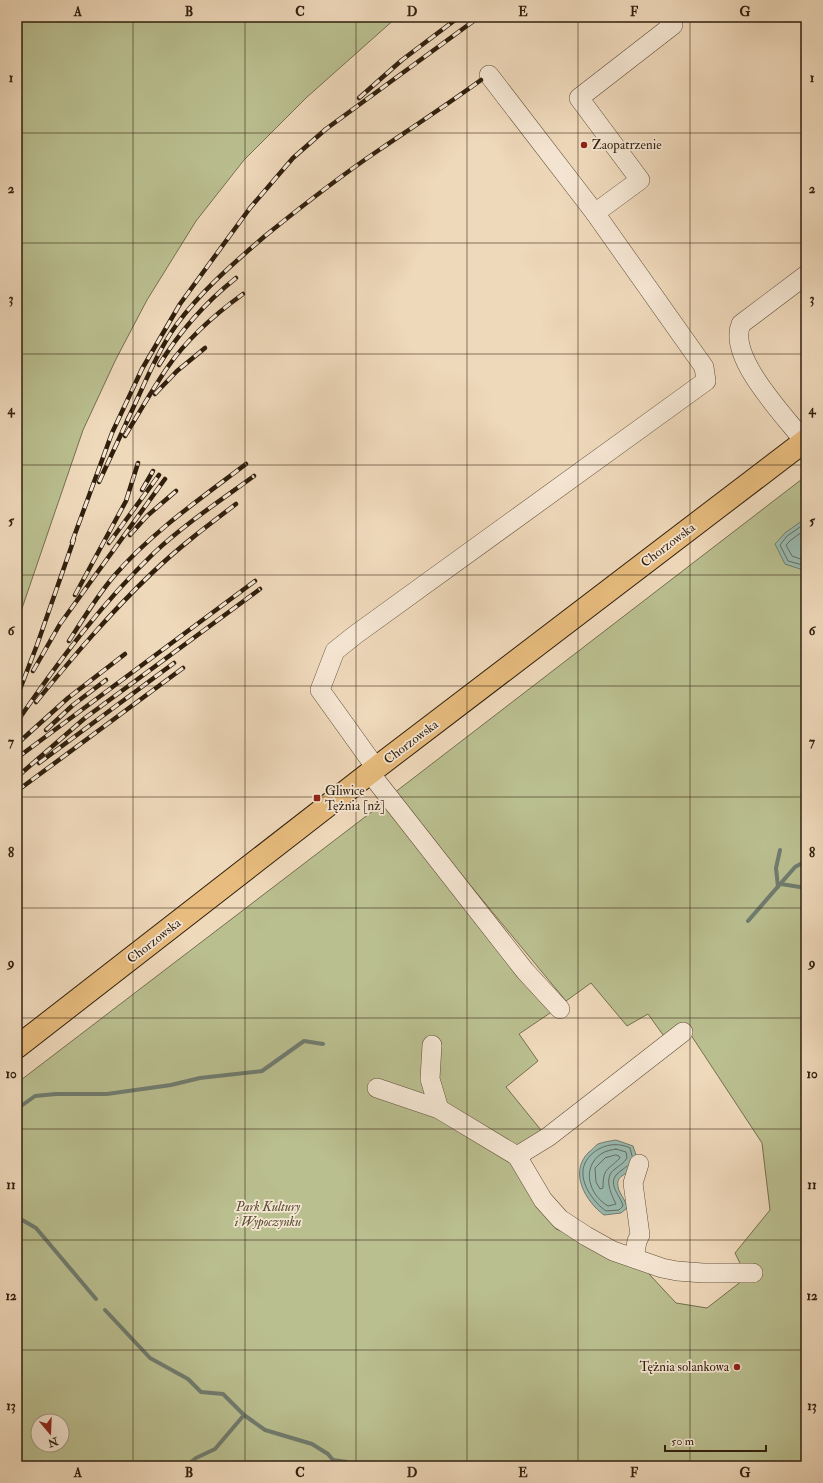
<svg xmlns="http://www.w3.org/2000/svg" width="823" height="1483" font-family="'IM FELL Double Pica',serif">
  <style>
    .green { fill: #babf90; stroke: #756f4e; fill-rule: evenodd }
    .water { fill: #9abab0; stroke: #707c6f }
    .lines { fill: none; stroke-linecap: round; stroke-linejoin: round }
    .shore { stroke: #656c5e; stroke-width: 1 }
    .stream { stroke: #707c6f; stroke-width: 4 }
    .minor-casing { stroke: #604e38; stroke-width: 20 }
    .major-casing { stroke: #301f0d; stroke-width: 24 }
    .minor { stroke: #f5e6d3; stroke-width: 19 }
    .major { stroke: #e8bc7e; stroke-width: 22 }
    .rail-casing { stroke: #301f0d; stroke-width: 4.5 }
    .rail { stroke: #f5e6d3; stroke-width: 3; stroke-dasharray: 9; stroke-linecap: butt }
    .grid { fill: none; stroke: #301f0d; stroke-width: 1; stroke-opacity: 0.55 }
    .poi-dot { fill: #8f2418; stroke: #f5e6d3; stroke-width: 1.5 }
    .labels { text-anchor: middle; dominant-baseline: central; stroke-width: 3.5; stroke-linejoin: round; paint-order: stroke }
    .poi-label { font-size: 13px; fill: #301f0d; stroke: #f5e6d3; text-anchor: start }
    .street-label { font-size: 13px; fill: #301f0d; stroke: #f5e6d3 }
    .park-label { font-size: 13px; font-style: italic; fill: #594f34; stroke: #f5e6d3 }
    .neatline { fill: none; stroke: #301f0d; stroke-width: 1.5 }
    .grid-label { font-size: 13px; text-anchor: middle; font-weight: bold; fill: #301f0d }
  </style>
  <rect width="100%" height="100%" fill="#efd9bb"/>
  <filter id="stains"><feTurbulence type="fractalNoise" baseFrequency=".005" numOctaves="4"/><feColorMatrix values="0 0 0 0 .2 0 0 0 0 .09 0 0 0 0 .02 0 0 0 .5 -.17"/></filter>
  <radialGradient id="worn" r=".72"><stop offset=".6" stop-color="#630" stop-opacity="0"/><stop offset="1" stop-color="#630" stop-opacity=".3"/></radialGradient>
  <g class="green">
    <path d="M17 17H397L306 98 244 160 196 221 147 300 116 359 83 430 17 623Z"/>
    <path d="M806 476V1466H17V1083L382 804 553 1011 519 1034 538 1061 506 1087 545 1135 512 1159 556 1229 637 1261 676 1303 707 1308 747 1277 735 1253 770 1210 762 1143 685 1026 666 1039 648 1014 627 1026 591 983 566 1001 394 793ZM38 1421H62V1445H38Z"/>
  </g>
  <g class="water">
    <path d="M806 518V571L785 564 775 544 785 533Z"/>
    <path d="M616 1140 633 1146 637 1158C634 1162 632 1166 630 1170 624 1176 616 1176 618 1187 620 1195 626 1200 627 1208L621 1213 604 1215C586 1202 568 1172 589 1152 592 1150 595 1146 598 1144 603 1142 610 1141 616 1140Z"/>
  </g>
  <g class="lines">
    <g class="shore">
      <path d="M806 523 787 536 780 545 788 561 806 566"/>
      <path d="M806 529 791 540 786 545 792 556 806 561"/>
      <path d="M616 1149 626 1152 627 1158C624 1163 620 1165 615 1169 603 1177 611 1194 616 1204L608 1206C589 1195 581 1168 601 1154 605 1151 611 1150 616 1149Z"/>
      <path d="M616 1155 619 1156 620 1158C607 1171 603 1168 603 1188L600 1189 596 1182 595 1168 605 1158Z"/>
      <path d="M627 1166C624 1169 620 1171 617 1174 607 1185 621 1196 623 1206L619 1210 606 1211C593 1202 577 1180 585 1163 593 1147 614 1140 630 1148L632 1156"/>
    </g>
    <g class="stream">
      <path d="M781 884 806 888"/>
      <path d="M778 887 776 868 780 850"/>
      <path d="M748 921 795 867 806 861"/>
      <path d="M17 1109 35 1096 56 1094H107L171 1085 200 1078 262 1071 304 1041 323 1044"/>
      <path d="M17 1217 36 1228 96 1299"/>
      <path d="M105 1310 150 1358 188 1379 201 1392 223 1394 244 1415 265 1430 312 1444 328 1454 333 1460 347 1462 352 1466"/>
      <path d="M186 1466 196 1458 215 1449 244 1415"/>
    </g>
    <g class="minor-casing">
      <g id="minor">
        <path d="M489 75 595 213"/>
        <path d="M804 441C784 415 727 357 741 324L806 275"/>
        <path d="M376 768 320 690 335 651 355 635 706 381 704 367 595 213 640 180 579 98 673 25 667 17"/>
        <path d="M370 773 525 971 560 1009"/>
        <path d="M432 1045 430 1079 439 1109"/>
        <path d="M377 1088 439 1109 517 1156 543 1200 560 1219 586 1236 613 1251 662 1268 677 1271 703 1273H753"/>
        <path d="M517 1156 548 1137 683 1032"/>
        <path d="M634 1258 637 1241 640 1235 633 1183 639 1164"/>
      </g>
    </g>
    <g class="major-casing">
      <path id="major" d="M17 1047 376 768 806 440"/>
    </g>
    <use href="#minor" class="minor"/>
    <use href="#major" class="major"/>
    <g class="rail-casing">
      <g id="rail">
        <path d="M401 19 404 17"/>
        <path d="M359 98 402 60 459 17"/>
        <path d="M159 365C180 331 206 302 236 278"/>
        <path d="M155 394 177 371 205 348"/>
        <path d="M127 421C143 388 156 353 177 324 202 290 234 263 265 236 302 206 339 177 379 150 413 127 448 104 481 80"/>
        <path d="M125 436C139 413 152 390 167 368 187 339 214 315 243 294"/>
        <path d="M99 482 129 417"/>
        <path d="M142 490 153 471"/>
        <path d="M130 535 147 516 176 491"/>
        <path d="M72 542 112 433 142 369 180 304 250 208 293 158 326 129 479 17"/>
        <path d="M109 543 159 475"/>
        <path d="M75 595 126 501 138 463"/>
        <path d="M69 641C83 619 97 596 114 576 152 532 200 499 246 464"/>
        <path d="M33 671 60 624 165 479"/>
        <path d="M17 697 37 645 74 539"/>
        <path d="M36 702C73 657 110 613 152 573 178 548 207 526 236 504"/>
        <path d="M17 722C58 662 102 603 155 552 185 524 221 500 254 476"/>
        <path d="M46 730 73 705 106 680"/>
        <path d="M17 744 68 698 125 654"/>
        <path d="M17 758 255 581"/>
        <path d="M39 763 174 663"/>
        <path d="M17 777 85 718 260 589"/>
        <path d="M17 791 183 668"/>
      </g>
    </g>
    <use href="#rail" class="rail"/>
  </g>
  <path class="grid" d="M133 17V1466M245 17V1466M356 17V1466M467 17V1466M578 17V1466M690 17V1466M17 133H806M17 243H806M17 354H806M17 465H806M17 575H806M17 686H806M17 797H806M17 908H806M17 1018H806M17 1129H806M17 1240H806M17 1350H806"/>
  <g class="poi-dot">
    <circle cx="584" cy="145" r="4"/>
    <rect x="313" y="794" width="8" height="8" rx="2"/>
    <circle cx="737" cy="1367" r="4"/>
  </g>
  <g class="labels">
    <g class="poi-label">
      <text x="592" y="145">Zaopatrzenie</text>
      <text x="325" y="791">Gliwice<tspan x="325" dy="15">Tężnia [nż]</tspan></text>
      <text x="729" y="1367" text-anchor="end">Tężnia solankowa</text>
    </g>
    <g class="street-label">
      <text transform="translate(668 545) rotate(-37)">Chorzowska</text>
      <text transform="translate(411 742) rotate(-37)">Chorzowska</text>
      <text transform="translate(154 941) rotate(-38)">Chorzowska</text>
    </g>
    <g class="park-label">
      <text x="268" y="1207">Park Kultury<tspan x="268" dy="15">i Wypoczynku</tspan></text>
    </g>
  </g>
  <rect width="823" height="1483" fill="none" stroke="#efd9bb" stroke-width="44"/>
  <g transform="translate(50 1433) rotate(161)"><circle r="19" fill="#f5e6d3" stroke="#a69684"/>
  <path d="M0-3L7 15L0 10L-7 15Z" fill="#8f2418"/>
  <text y="-6" font-size="11" font-weight="bold" text-anchor="middle" fill="#301f0d">N</text>
  </g>
  <path d="M665 1445v6h101v-6" fill="none" stroke="#301f0d" stroke-width="2"/>
  <text x="671" y="1445" font-size="12" fill="#301f0d" stroke="#f5e6d3" stroke-width="3" paint-order="stroke">50 m</text>
  <rect x="22" y="22" width="779" height="1439" class="neatline"/>
  <g class="grid-label">
    <text x="78" y="16">A</text>
    <text x="189" y="16">B</text>
    <text x="300" y="16">C</text>
    <text x="412" y="16">D</text>
    <text x="523" y="16">E</text>
    <text x="634" y="16">F</text>
    <text x="745" y="16">G</text>
    <text x="11" y="82">1</text>
    <text x="812" y="82">1</text>
    <text x="11" y="193">2</text>
    <text x="812" y="193">2</text>
    <text x="11" y="303">3</text>
    <text x="812" y="303">3</text>
    <text x="11" y="414">4</text>
    <text x="812" y="414">4</text>
    <text x="11" y="525">5</text>
    <text x="812" y="525">5</text>
    <text x="11" y="635">6</text>
    <text x="812" y="635">6</text>
    <text x="11" y="746">7</text>
    <text x="812" y="746">7</text>
    <text x="11" y="857">8</text>
    <text x="812" y="857">8</text>
    <text x="11" y="967">9</text>
    <text x="812" y="967">9</text>
    <text x="11" y="1078">10</text>
    <text x="812" y="1078">10</text>
    <text x="11" y="1189">11</text>
    <text x="812" y="1189">11</text>
    <text x="11" y="1300">12</text>
    <text x="812" y="1300">12</text>
    <text x="11" y="1410">13</text>
    <text x="812" y="1410">13</text>
    <text x="78" y="1477">A</text>
    <text x="189" y="1477">B</text>
    <text x="300" y="1477">C</text>
    <text x="412" y="1477">D</text>
    <text x="523" y="1477">E</text>
    <text x="634" y="1477">F</text>
    <text x="745" y="1477">G</text>
  </g>
  <rect width="100%" height="100%" filter="url(#stains)"/>
  <rect width="100%" height="100%" fill="url(#worn)"/>
</svg>
